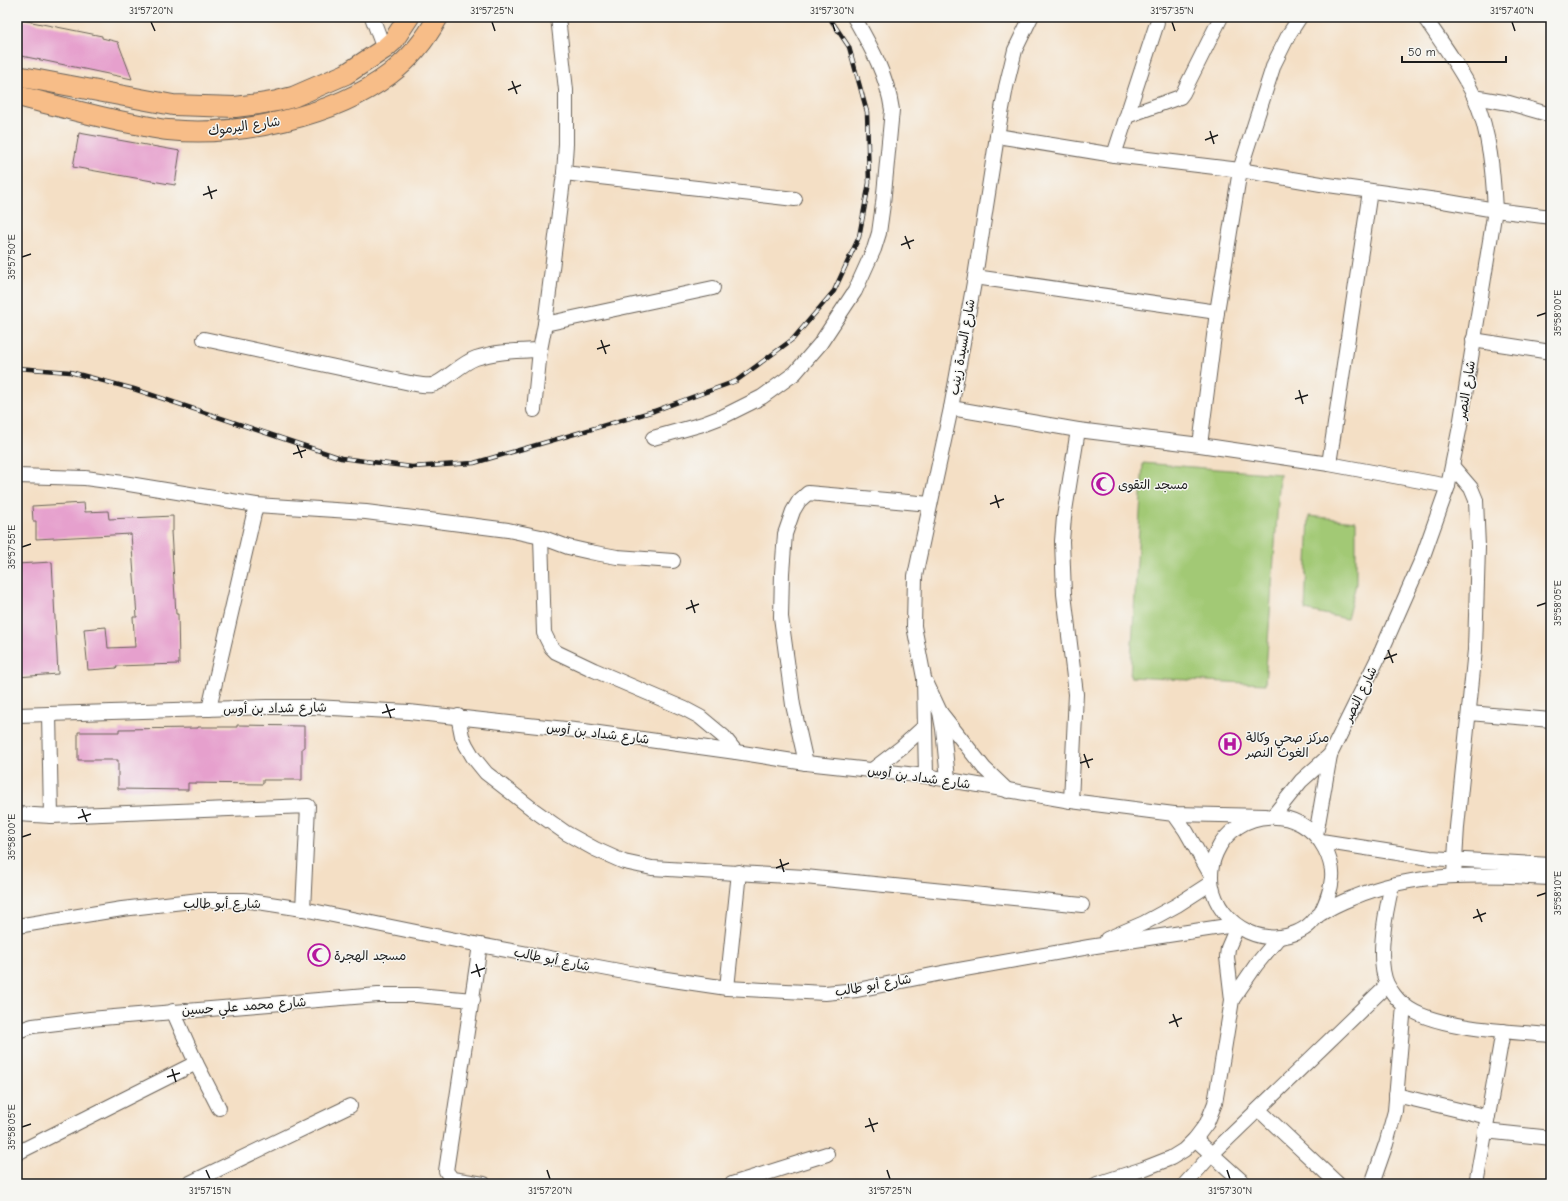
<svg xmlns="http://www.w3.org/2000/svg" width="1568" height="1201" font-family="'Comic Neue','Playpen Sans Arabic',sans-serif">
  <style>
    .green { fill: #a2c974; stroke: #5f7248 }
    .building { fill: #e6a0cd }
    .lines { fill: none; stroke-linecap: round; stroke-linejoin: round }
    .minor-casing { stroke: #686057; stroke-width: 16 }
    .highway-casing { stroke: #686057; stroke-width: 22 }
    .minor { stroke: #fff; stroke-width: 14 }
    .highway { stroke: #f7bd88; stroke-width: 20 }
    .rail-casing { stroke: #1c1c1c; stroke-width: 4.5 }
    .rail { stroke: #f6f6f2; stroke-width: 3; stroke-dasharray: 9; stroke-linecap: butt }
    .ticks { fill: none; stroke: #1c1c1c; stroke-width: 1.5 }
    .labels { text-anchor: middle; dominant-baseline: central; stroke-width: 3; stroke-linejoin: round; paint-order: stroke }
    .street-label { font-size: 13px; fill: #1c1c1c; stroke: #f6f6f2 }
    .poi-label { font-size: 13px; fill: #1c1c1c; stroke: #f6f6f2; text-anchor: start }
    .neatline { fill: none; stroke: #1c1c1c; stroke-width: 1.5 }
    .ticks-label { font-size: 10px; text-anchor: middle; fill: #1c1c1c }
  </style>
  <rect width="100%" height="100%" fill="#f6f6f2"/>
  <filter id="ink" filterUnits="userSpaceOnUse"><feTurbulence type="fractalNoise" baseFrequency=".025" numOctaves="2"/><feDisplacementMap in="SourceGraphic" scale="8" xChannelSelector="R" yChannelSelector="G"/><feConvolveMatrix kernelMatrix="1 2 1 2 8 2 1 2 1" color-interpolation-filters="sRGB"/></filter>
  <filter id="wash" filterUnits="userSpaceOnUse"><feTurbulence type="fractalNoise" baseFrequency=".012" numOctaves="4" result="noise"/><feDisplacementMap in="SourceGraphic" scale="16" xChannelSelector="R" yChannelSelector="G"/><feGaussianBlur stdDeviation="0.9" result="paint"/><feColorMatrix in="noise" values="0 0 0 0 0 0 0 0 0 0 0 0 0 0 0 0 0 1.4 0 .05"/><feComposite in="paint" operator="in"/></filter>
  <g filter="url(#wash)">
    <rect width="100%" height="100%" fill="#f4dfc5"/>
    <g class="green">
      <path d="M1143 463 1280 474 1265 684 1130 677Z"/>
      <path d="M1309 516 1356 521V584L1347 619 1305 610Z"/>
    </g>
    <g id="blocks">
      <g class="building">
        <path d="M17 19 102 36V38L118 42 132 79 17 55Z"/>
        <path d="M79 133 180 151 175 185 73 167Z"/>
        <path d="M84 503 85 512 108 511 109 519 173 516V531H171L176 614H178L179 664 116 666 117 668 88 670 84 629 106 627 108 648 135 647 133 617H137L131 534 36 539V521H33L32 506Z"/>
        <path d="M52 562 58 674 17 677V564Z"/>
        <path d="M237 725 304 726V748H302V780H263V784L188 783V790L118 789V760H78V732H119V729L198 728V727H237Z"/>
      </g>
    </g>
  </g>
  <g filter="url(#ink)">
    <use href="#blocks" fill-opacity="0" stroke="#686057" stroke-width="1"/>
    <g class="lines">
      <g class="minor-casing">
        <g id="minor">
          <path d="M372 17 384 49"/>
          <path d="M1474 97 1509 103 1551 115"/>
          <path d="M1127 116 1180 97 1183 93 1221 17"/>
          <path d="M997 136 1114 155 1240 170 1321 184 1437 200 1495 210 1551 217"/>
          <path d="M1114 155 1157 23"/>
          <path d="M564 173 795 199"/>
          <path d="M975 277 1217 312"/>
          <path d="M545 324 713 288"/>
          <path d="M204 339 410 383C417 384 425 386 432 385 443 383 461 363 476 358 497 351 519 351 540 350"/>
          <path d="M1473 340 1551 352"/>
          <path d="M951 408 1078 430 1200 445 1329 464 1448 486"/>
          <path d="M534 410 540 350 545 324 564 173 566 144V90L558 17"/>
          <path d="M653 438 703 424 724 416 762 397 795 373 820 344 855 291 874 249 879 233 883 204 892 110C887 75 871 47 854 17"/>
          <path d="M1200 445 1217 312 1240 170 1274 64 1289 34 1300 17"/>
          <path d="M1329 464 1370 191"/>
          <path d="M1453 467 1471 488 1476 500 1478 547 1475 650 1457 827 1454 875"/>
          <path d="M17 476 85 478 123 483 256 505 366 512 508 530 541 537 568 547 590 552 617 557 673 561"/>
          <path d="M541 537 544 633 551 647 556 652 594 670 685 709 700 717 724 737 736 752"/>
          <path d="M926 682 940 712 943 729 948 779"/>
          <path d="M209 709 256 505"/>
          <path d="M940 712 984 768 1008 791"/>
          <path d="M1469 713 1551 720"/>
          <path d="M49 714 51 816"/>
          <path d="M17 715 267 707H314L409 712 584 731 736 752 806 763 926 776 1071 801 1174 814 1266 816"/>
          <path d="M458 716 462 736 466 745 473 757 486 773 535 811 566 833 595 849 624 862 652 868 805 877 1082 905"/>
          <path d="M806 763 793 705 781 617 782 573 785 534 793 511 799 501 808 493 930 504"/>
          <path d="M872 770 902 747 925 726"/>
          <path d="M926 776 924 678 914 626 915 576 951 408 975 277 997 136 1006 87 1015 50 1031 17"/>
          <path d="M1071 801 1076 694 1064 594 1062 541 1064 517 1078 430"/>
          <path d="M17 814 51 816 308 806 303 909"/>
          <path d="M1174 814 1186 831 1211 875"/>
          <path d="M1273 816 1301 781 1330 755"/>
          <path d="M1316 835 1330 755 1382 650 1422 559 1448 486 1460 426 1495 210C1493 172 1490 134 1475 98 1463 72 1441 41 1424 17"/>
          <path d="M1321 841 1430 858 1551 865"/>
          <path d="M1392 885C1386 910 1376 960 1387 984 1390 990 1398 1001 1404 1005 1432 1029 1514 1032 1551 1035"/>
          <path d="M1321 913C1326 902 1331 891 1332 878 1333 868 1329 857 1325 849 1302 804 1236 807 1216 853 1197 895 1235 942 1280 937 1290 936 1303 931 1310 924 1314 920 1317 915 1322 913 1331 907 1342 902 1352 898 1415 871 1484 874 1551 878"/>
          <path d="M17 926 122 909 200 900H244L303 909 480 945 646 976 727 988 825 993 857 990 942 973 1089 947 1234 925"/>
          <path d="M1107 939 1144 923 1177 905 1211 883"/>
          <path d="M480 945 446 1171 452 1179 484 1184"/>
          <path d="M727 988 739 872"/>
          <path d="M1232 1000 1256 965 1279 937"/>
          <path d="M17 1031 33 1026 90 1019 378 995H417L473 1000"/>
          <path d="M196 1063 219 1108"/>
          <path d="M1396 1095 1488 1117"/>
          <path d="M1259 1110 1338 1184"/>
          <path d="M1485 1131 1551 1138"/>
          <path d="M1195 1139 1245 1184"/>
          <path d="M17 1153 196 1063 173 1011"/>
          <path d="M188 1184 350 1106"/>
          <path d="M732 1184 827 1154"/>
          <path d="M1097 1184 1143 1169 1171 1158 1184 1150 1195 1139 1207 1123 1215 1103 1223 1056 1232 1000 1227 957 1228 948 1237 927"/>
          <path d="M1185 1184 1212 1154 1387 985"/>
          <path d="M1372 1184 1386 1144 1395 1111 1404 1005"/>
          <path d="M1476 1184 1503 1031"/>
        </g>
      </g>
      <g class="highway-casing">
        <g id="highway">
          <path d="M17 76 173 105 235 107 259 104 277 101 293 97 346 74 384 49 393 41 409 17"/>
          <path d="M17 96C56 105 95 117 135 124 146 126 157 129 168 130 237 137 334 117 390 74 410 59 426 39 438 17"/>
        </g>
      </g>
      <use href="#minor" class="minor"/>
      <use href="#highway" class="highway"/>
      <g class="rail-casing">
        <path id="rail" d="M17 368 70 372 134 389 341 458 412 467 474 463 654 411 736 381 793 339 834 291 859 237 869 183 867 112 849 47 829 17"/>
      </g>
      <use href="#rail" class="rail"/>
    </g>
  </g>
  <path class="ticks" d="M151 22 155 31M492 22 495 31M832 22 835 31M1172 22 1175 31M1512 22 1515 31M512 81 517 94M508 90 521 85M1210 131 1214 144M1205 140 1218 135M208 186 212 199M203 195 217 190M905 236 910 249M901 245 914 240M22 257 31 254M1537 316 1546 313M601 340 606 354M597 349 610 345M1299 390 1303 404M1295 399 1308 395M297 445 302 458M293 454 306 450M995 495 999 508M990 504 1004 499M22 547 31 544M691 600 695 613M1537 606 1546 603M686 609 699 604M1388 650 1393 663M1384 659 1397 654M386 704 391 718M382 713 395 709M1084 754 1089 768M1080 763 1093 759M82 809 87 822M78 818 91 814M22 837 31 834M780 859 784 872M776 868 789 863M1537 896 1546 893M1477 909 1482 922M1473 918 1486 913M476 964 480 977M471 973 485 968M1173 1014 1178 1027M1169 1023 1182 1018M172 1069 176 1082M167 1077 180 1073M869 1118 874 1132M22 1127 31 1124M865 1127 878 1123M206 1170 210 1179M547 1170 550 1179M887 1170 890 1179M1227 1170 1230 1179"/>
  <defs>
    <g id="mosque-ring" transform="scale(1.15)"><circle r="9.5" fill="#f6f6f2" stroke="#b5179e" stroke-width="1.5"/><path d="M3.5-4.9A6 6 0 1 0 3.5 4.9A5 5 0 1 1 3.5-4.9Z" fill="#b5179e"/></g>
    <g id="hospital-ring" transform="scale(1.15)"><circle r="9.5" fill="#f6f6f2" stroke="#b5179e" stroke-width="1.5"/><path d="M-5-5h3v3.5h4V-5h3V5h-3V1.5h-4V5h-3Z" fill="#b5179e"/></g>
  </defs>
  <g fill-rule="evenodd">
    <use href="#mosque-ring" x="1103" y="484"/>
    <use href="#hospital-ring" x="1230" y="744"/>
    <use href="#mosque-ring" x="319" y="955"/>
  </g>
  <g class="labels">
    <g class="street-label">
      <text transform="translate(244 126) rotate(-8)">شارع اليرموك</text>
      <text transform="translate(962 347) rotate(-80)">شارع السيدة زينب</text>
      <text transform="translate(1466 390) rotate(-81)">شارع النصر</text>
      <text transform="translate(1360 694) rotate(-64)">شارع النصر</text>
      <text transform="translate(275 708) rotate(-1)">شارع شداد بن أوس</text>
      <text transform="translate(598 733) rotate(7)">شارع شداد بن أوس</text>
      <text transform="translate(919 777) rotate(8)">شارع شداد بن أوس</text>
      <text x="222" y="903">شارع أبو طالب</text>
      <text transform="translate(552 959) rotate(11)">شارع أبو طالب</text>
      <text transform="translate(873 985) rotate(-10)">شارع أبو طالب</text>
      <text transform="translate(244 1006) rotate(-4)">شارع محمد علي حسين</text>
    </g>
    <g class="poi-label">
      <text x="1118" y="484">مسجد التقوى</text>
      <text x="1246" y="737">مركز صحي وكالة<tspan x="1246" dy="15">الغوث النصر</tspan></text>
      <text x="334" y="955">مسجد الهجرة</text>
    </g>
  </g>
  <rect width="1568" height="1201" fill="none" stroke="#f6f6f2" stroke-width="44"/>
  <path d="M1402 56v6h104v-6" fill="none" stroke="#1c1c1c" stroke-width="2"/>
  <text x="1408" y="56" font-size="12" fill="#1c1c1c" stroke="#f6f6f2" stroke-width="3" paint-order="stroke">50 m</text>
  <rect x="22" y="22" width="1524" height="1157" class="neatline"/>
  <g class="ticks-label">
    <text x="151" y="14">31°57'20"N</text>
    <text x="492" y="14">31°57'25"N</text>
    <text x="832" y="14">31°57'30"N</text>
    <text x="1172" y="14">31°57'35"N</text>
    <text x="1512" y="14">31°57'40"N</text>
    <text transform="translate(11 257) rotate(-90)" y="4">35°57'50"E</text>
    <text transform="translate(1557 313) rotate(-90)" y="4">35°58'00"E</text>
    <text transform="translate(11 547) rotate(-90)" y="4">35°57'55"E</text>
    <text transform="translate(1557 603) rotate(-90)" y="4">35°58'05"E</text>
    <text transform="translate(11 837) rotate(-90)" y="4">35°58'00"E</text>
    <text transform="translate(1557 893) rotate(-90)" y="4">35°58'10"E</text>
    <text transform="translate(11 1127) rotate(-90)" y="4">35°58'05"E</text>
    <text x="210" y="1194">31°57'15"N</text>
    <text x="550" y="1194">31°57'20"N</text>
    <text x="890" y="1194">31°57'25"N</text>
    <text x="1230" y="1194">31°57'30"N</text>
  </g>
</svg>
